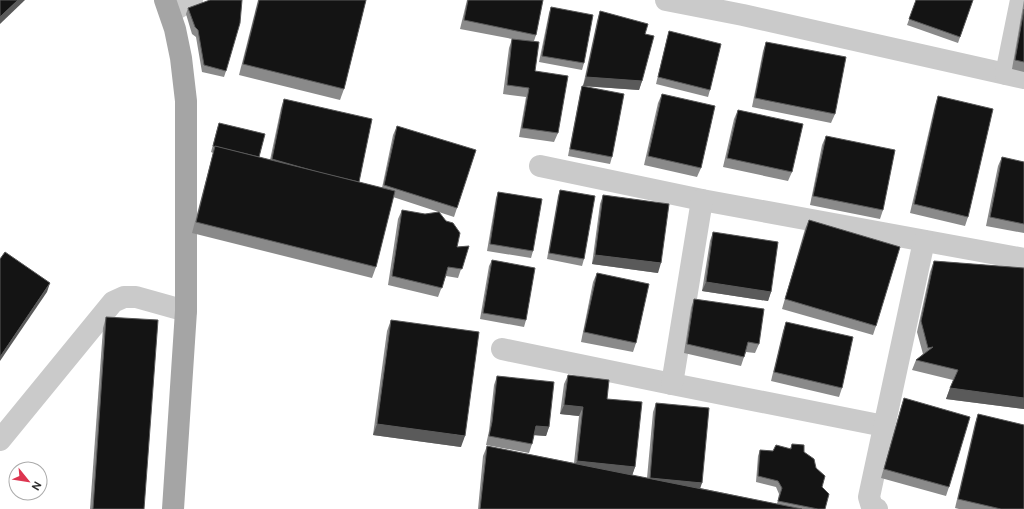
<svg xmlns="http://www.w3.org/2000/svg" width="1024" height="509" font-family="'DM Sans',sans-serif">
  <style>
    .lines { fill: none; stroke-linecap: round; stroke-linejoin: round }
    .minor { stroke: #cacaca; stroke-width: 22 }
    .major { stroke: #a5a5a5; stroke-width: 22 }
    .wall { fill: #8a8a8a }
    .shaded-wall { fill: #5a5a5a }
    .building { fill: #141414; stroke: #5a5a5a }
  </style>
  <rect width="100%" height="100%" fill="#fff"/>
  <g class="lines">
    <g class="minor">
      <path d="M666 0 743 15 1024 78"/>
      <path d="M170 12 192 0"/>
      <path d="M1006 74 1021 0"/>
      <path d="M540 166 702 200 1024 259"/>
      <path d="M502 349 672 384 884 426"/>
      <path d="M672 384 702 200"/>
      <path d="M0 440 113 302 124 297H136L186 311"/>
      <path d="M877 509 872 507 869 497 924 241"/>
    </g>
    <path class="major" d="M165 0 175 29 181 58 186 101V311L173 509"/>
  </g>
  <g class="wall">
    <path d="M258 0H366L344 89 340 100 239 75Z"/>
    <path d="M467 0H543L536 35 534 41 535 71 558 133 554 142 519 137 526 97 503 94 509 48 512 39 460 29Z"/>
    <path d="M916 0H973L958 43 907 25Z"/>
    <path d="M1024 0V72L1012 69Z"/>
    <path d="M551 7 584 63 582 70 539 62 549 13Z"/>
    <path d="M188 8 226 71 224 77 202 72 196 37 192 34 186 14Z"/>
    <path d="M600 11 645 34 642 81 639 90 583 86 597 21Z"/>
    <path d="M669 31 710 90 708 97 656 84 667 38Z"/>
    <path d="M766 42 835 114 831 123 752 107 763 51Z"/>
    <path d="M582 86 612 157 610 164 568 156 580 93Z"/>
    <path d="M662 94 701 168 697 177 644 165 658 103Z"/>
    <path d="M938 96 968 217 965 226 910 213 935 105Z"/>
    <path d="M284 99 359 182 382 188 393 135 397 126 457 208 454 217 393 197 376 267 372 278 192 233 213 153 211 152 217 129 219 123 259 157 270 160 281 108Z"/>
    <path d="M738 110 792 172 788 181 723 167 734 119Z"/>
    <path d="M826 136 883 210 880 219 810 205 822 145Z"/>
    <path d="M1002 157 1024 162V233L986 226 998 166Z"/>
    <path d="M560 190 584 259 582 266 547 259 558 196Z"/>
    <path d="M498 192 533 251 531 258 487 251 496 198Z"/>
    <path d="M603 195 658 273 592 264 600 204Z"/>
    <path d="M402 210 457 247 469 246 458 278 446 276 438 297 388 285 398 219Z"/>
    <path d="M809 220 876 326 873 335 782 309 805 229Z"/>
    <path d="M713 232 771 292 768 301 702 291 710 241Z"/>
    <path d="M492 260 526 320 524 327 480 319 489 266Z"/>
    <path d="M934 261 1024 268V409L946 399 953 380 912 370 916 360 923 354 917 332 930 272Z"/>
    <path d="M597 273 636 343 633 352 581 342 593 282Z"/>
    <path d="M694 299 759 344 755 353 746 352 744 357 741 366 684 353 691 308Z"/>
    <path d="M106 317 144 509H90L103 328Z"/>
    <path d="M391 320 461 447 373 435 387 331Z"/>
    <path d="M786 322 842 388 839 397 771 381 783 331Z"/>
    <path d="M568 375 607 399 635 467 632 475 647 478 653 412 656 403 700 488 777 504 779 494 776 487 756 482 758 456 760 450 773 451 790 449 792 444 804 452 816 468 822 487 825 509H478L483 456 487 446 574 463 579 416 560 414 564 384Z"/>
    <path d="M497 376 549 427 546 436 534 435 532 444 529 453 486 445 489 431 494 385Z"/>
    <path d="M904 398 949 487 946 496 881 478 901 407Z"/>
    <path d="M978 414 1024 509H959L955 508 975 423Z"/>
  </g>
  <g class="shaded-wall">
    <path d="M18 0H25L0 24V17Z"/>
    <path d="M586 77 642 81 639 90 583 86Z"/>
    <path d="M595 255 661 263 658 273 592 264Z"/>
    <path d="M706 282 771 292 768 301 702 291Z"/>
    <path d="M50 283 47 292 0 361V357Z"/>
    <path d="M950 388 1024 398V409L946 399Z"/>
    <path d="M564 405 583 407 579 416 560 414Z"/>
    <path d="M377 424 465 436 461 447 373 435Z"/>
    <path d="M536 426 549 427 546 436 532 435Z"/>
    <path d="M577 461 635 467 632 476 573 470Z"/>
    <path d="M650 478 702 483 699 492Z"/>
  </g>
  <g class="building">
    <path d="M0 0H18L0 17Z"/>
    <path d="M210 0H242L240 23 226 71 204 65 198 30 195 27 188 8Z"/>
    <path d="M259 0H366L344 89 243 64Z"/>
    <path d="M468 0H543L536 35 464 20Z"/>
    <path d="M916 0H973L960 37 909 19Z"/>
    <path d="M551 7 593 15 584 63 542 56Z"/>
    <path d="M1024 9V62L1015 60Z"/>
    <path d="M600 11 648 24 645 34 654 36 642 81 586 77Z"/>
    <path d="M669 31 721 44 710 90 658 77Z"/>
    <path d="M512 39 539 42 535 71 568 76 558 133 522 128 529 88 507 85Z"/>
    <path d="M766 42 846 57 835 114 755 98Z"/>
    <path d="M582 86 624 94 612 157 570 149Z"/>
    <path d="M662 94 715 106 701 168 648 156Z"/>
    <path d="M938 96 993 109 968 217 914 204Z"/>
    <path d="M284 99 372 119 359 182 321 173 272 159Z"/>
    <path d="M738 110 803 124 792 172 727 158Z"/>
    <path d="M219 123 265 134 259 157 213 146Z"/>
    <path d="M397 126 476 150 457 208 384 185Z"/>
    <path d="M826 136 895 150 883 210 813 196Z"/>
    <path d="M215 146 395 191 376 267 196 222Z"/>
    <path d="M1002 157 1024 162V224L990 217Z"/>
    <path d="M560 190 595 196 584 259 549 253Z"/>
    <path d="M498 192 542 199 533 251 490 244Z"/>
    <path d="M603 195 669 204 661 263 595 255Z"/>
    <path d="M402 210 425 214 439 212 446 221 453 223 460 233 457 247 469 246 462 269 448 267 442 288 392 276Z"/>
    <path d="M809 220 900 247 876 326 785 299Z"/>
    <path d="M713 232 778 242 771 292 706 282Z"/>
    <path d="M5 252 50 283 0 357V259Z"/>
    <path d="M492 260 535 268 526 320 483 313Z"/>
    <path d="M934 261 1024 268V398L950 388 958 370 916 360 933 347 928 348 921 321Z"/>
    <path d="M597 273 649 284 636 343 584 332Z"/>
    <path d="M694 299 764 309 759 344 748 342 744 357 687 344Z"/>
    <path d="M106 317 158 320 144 509H93Z"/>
    <path d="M391 320 479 332 465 436 377 424Z"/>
    <path d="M786 322 853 337 842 388 774 372Z"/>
    <path d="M568 375 609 380 607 399 642 402 635 467 577 461 583 407 564 405Z"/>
    <path d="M497 376 554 382 549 427 536 426 532 444 489 436 492 422Z"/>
    <path d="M904 398 970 417 949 487 884 469Z"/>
    <path d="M656 403 709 408 702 483 650 478Z"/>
    <path d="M978 414 1024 425V509H1001L958 499Z"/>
    <path d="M792 444 804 445V452L814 459 816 468 825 476 822 487 829 494 825 509H818L778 501 782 488 778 481 758 476 760 450 773 451 776 445 791 449Z"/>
    <path d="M487 446 802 509H480Z"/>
  </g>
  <g transform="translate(28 481) rotate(120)"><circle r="19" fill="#ffffff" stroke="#ababab"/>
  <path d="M0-3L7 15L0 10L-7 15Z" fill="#dd3550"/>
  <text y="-6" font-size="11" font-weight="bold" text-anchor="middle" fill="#2d2d2d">N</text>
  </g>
</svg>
